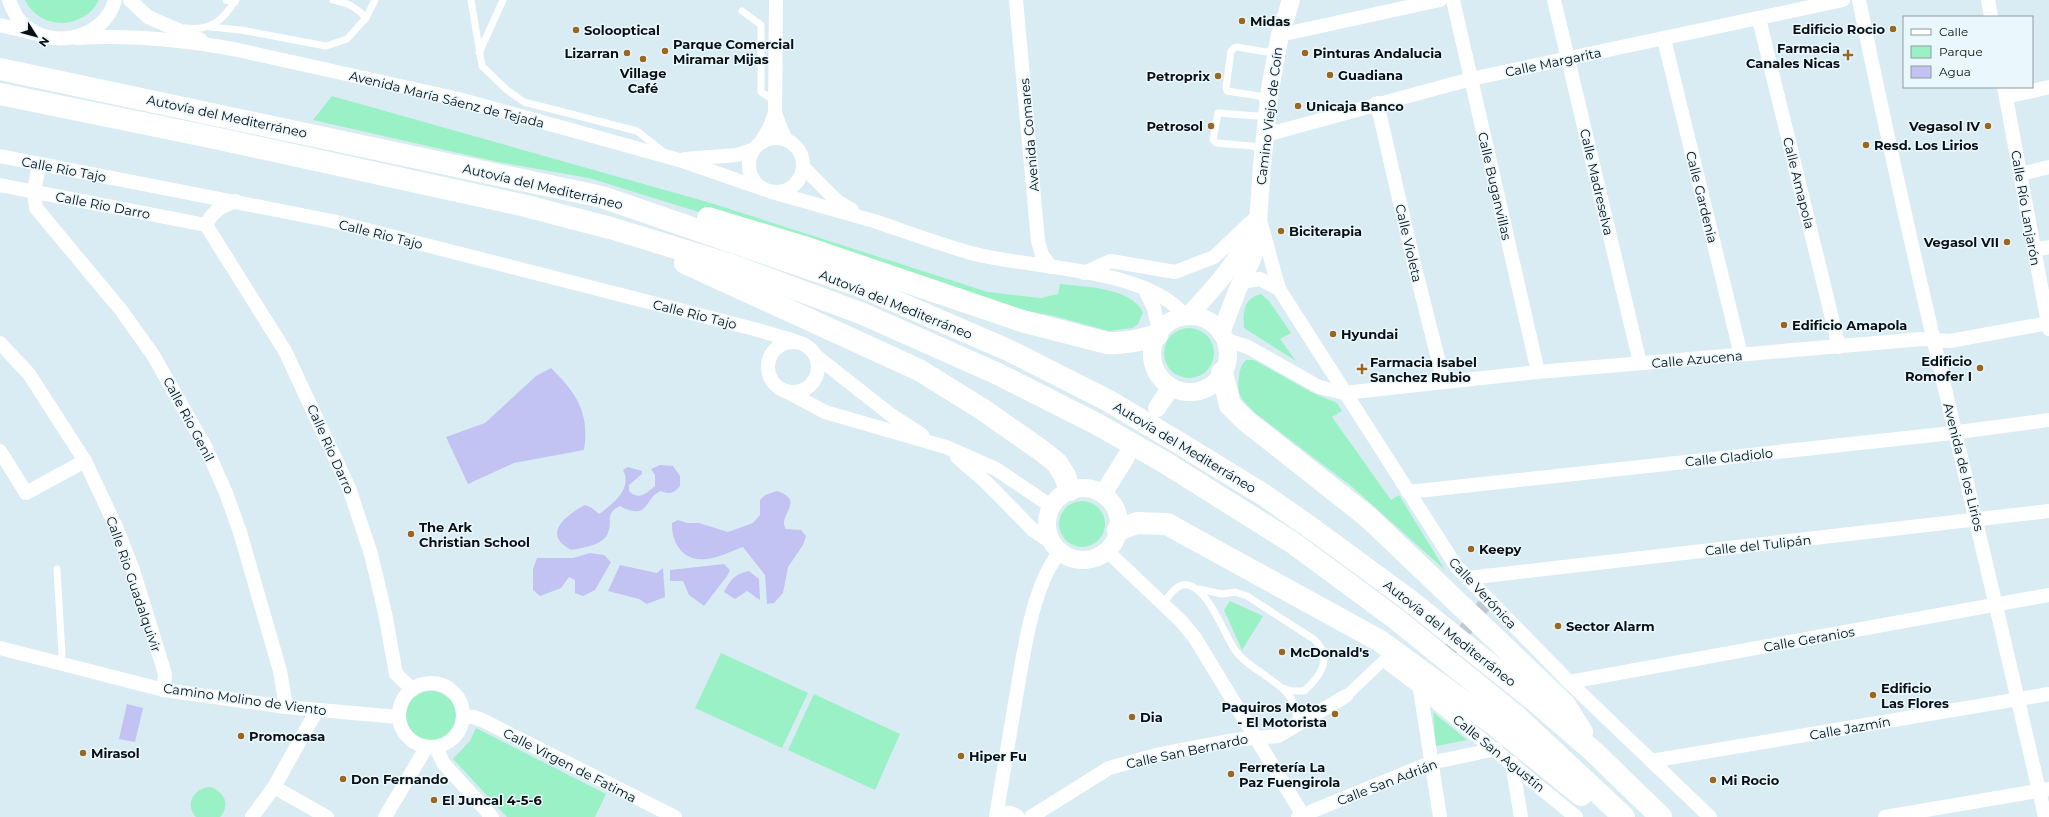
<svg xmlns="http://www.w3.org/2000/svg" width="2049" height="817" font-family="Montserrat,sans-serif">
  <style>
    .green { fill: #9bf1c6 }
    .water { fill: #c2c3f3 }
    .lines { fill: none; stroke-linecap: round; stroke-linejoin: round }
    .minor-tunnel { stroke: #bacbd1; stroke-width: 14; stroke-dasharray: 14 7; stroke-linecap: butt }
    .service { stroke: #fff; stroke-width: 7 }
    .pedestrian { stroke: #fff; stroke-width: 11 }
    .minor { stroke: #fff; stroke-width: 14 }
    .tertiary { stroke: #fff; stroke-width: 18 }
    .motorway { stroke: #fff; stroke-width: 22 }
    .poi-dot { fill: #9b671e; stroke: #eaf8fe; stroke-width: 1.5 }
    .labels { text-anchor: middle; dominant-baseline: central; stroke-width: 3; stroke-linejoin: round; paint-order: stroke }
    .poi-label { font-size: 13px; font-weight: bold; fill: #090f12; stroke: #eaf8fe; text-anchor: start }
    .street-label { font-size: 13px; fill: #090f12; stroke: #eaf8fe }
  </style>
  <rect width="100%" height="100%" fill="#d9ecf3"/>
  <g class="green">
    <path d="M25 0H99C84 30 40 31 25 0Z"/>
    <path d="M332 96 711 203 988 292 1041 298 1058 294 1060 284C1085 287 1130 287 1143 312L1138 324 1132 328 1109 331 1054 316 1002 306 589 178 498 162 313 120Z"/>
    <path d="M1261 294 1269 301 1291 333 1280 339 1296 361 1244 328C1243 313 1243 298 1261 294Z"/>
    <circle cx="1189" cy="353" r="25"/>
    <path d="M1246 360H1254L1311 392 1337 403 1342 411 1332 417 1391 500 1399 495 1445 570 1351 486 1255 413C1242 399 1236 396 1239 377 1240 370 1240 366 1246 360Z"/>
    <circle cx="1082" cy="524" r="23"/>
    <path d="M1230 601 1263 616 1242 650 1224 610Z"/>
    <path d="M721 653 808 693 782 748 695 708Z"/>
    <circle cx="431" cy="716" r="25"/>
    <path d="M814 694 900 734 875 790 788 750Z"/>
    <path d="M1433 712 1467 740 1436 746Z"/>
    <path d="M476 728 606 794 595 817H507L453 759 470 741Z"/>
    <path d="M210 787C224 791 231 805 220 817H196C184 804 194 788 210 787Z"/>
  </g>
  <g class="water">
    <path d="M551 368C576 393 590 412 584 450L514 463 468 484 446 437 485 423 536 376Z"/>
    <path d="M660 465 673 466 680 476V486C674 493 670 495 661 491 644 497 650 522 620 506 604 514 613 521 608 533 604 545 582 548 571 550 541 534 566 515 585 505L592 508 599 514C613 504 633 488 623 470L628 467 642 471V474L629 485V491C639 501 647 493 655 486V475L651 469Z"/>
    <path d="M777 491C807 501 776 516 786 529L801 530 806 536 803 545 788 567 783 593 774 603 767 604 765 575 743 547C731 551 719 558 707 559 684 562 671 544 672 523L678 520 687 523H699L728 532 753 523 760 515V500L765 495Z"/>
    <path d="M590 553 604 555 611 562 595 590 583 596 575 593V580L569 577 561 588 540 596 533 590V569L537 558H573Z"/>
    <path d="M724 564 730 570 727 576 704 606 689 595 683 581H670V570Z"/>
    <path d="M620 565 657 573 663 568 665 597 647 604 639 599 608 591Z"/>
    <path d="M749 571 759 579 760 600 747 591 735 599 724 592C731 579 735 574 749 571Z"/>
    <path d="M127 704 143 708 135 742 119 739Z"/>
  </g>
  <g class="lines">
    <path class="minor-tunnel" d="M1425 683 1488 600"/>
    <g class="service">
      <path d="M226 0 235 2"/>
      <path d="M333 0C348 3 356 7 366 18"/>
      <path d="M471 0 482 66 507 90 524 102 637 131 665 153"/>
      <path d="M742 11 761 25V92L775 101"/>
      <path d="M210 27 241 30 326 46 347 39 366 18 375 0"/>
      <path d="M185 28C211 31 222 21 236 0"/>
      <path d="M479 53 503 0"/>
      <path d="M1268 102 1259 96 1227 91 1226 88 1231 51 1234 48 1237 47 1266 52 1277 48"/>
      <path d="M1262 150 1252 146 1216 143 1213 140 1218 113 1257 116 1267 113"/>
      <path d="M57 569 62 654 59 664"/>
      <path d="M1199 589 1222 594 1235 592 1247 596 1315 640C1333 659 1320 677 1304 691H1292L1283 688"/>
      <path d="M1162 604C1169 597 1177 582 1188 585 1209 590 1223 632 1235 650 1250 672 1292 684 1296 711 1297 715 1295 722 1295 726"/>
    </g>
    <path class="pedestrian" d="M1346 696 1383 661 1420 689"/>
    <g class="minor">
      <path d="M9 0C12 9 17 19 25 26 54 50 105 38 115 0"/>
      <path d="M130 0 148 17 201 40"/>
      <path d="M1016 0 1038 241 1042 255 1051 267"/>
      <path d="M1453 0 1538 372"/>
      <path d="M1554 0 1640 363"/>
      <path d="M1859 0C1915 274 1983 545 2045 817"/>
      <path d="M1988 0 1991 17"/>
      <path d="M1759 19 1839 347"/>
      <path d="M0 25 33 33"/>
      <path d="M1280 35 1440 0"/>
      <path d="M76 38C129 35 185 40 238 50L459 99 679 160 763 189"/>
      <path d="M1664 39 1741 355"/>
      <path d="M2004 87 2049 329"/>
      <path d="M2006 97 2049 87"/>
      <path d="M1377 103 1415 268 1444 382"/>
      <path d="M775 113 776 0"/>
      <path d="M1265 135 1471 79 1843 0"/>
      <circle cx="776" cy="165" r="27"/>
      <path d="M760 143 769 129 775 113 781 129 786 140"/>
      <path d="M0 156 332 221 758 330 795 341"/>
      <path d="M685 159 737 155 754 149"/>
      <path d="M39 164 34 192 36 208 121 310 153 355 206 448 226 493 240 532 280 671 286 707"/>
      <path d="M803 167 837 201 852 210"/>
      <path d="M2020 174 2049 167"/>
      <path d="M0 185 206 225"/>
      <path d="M772 192C806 202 840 211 874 221 907 232 941 245 975 254 1033 269 1146 267 1185 316"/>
      <path d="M236 201C221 206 213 211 206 225L285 351 349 488 371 554 385 613 396 674 412 689"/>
      <path d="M1261 224 1279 289 1456 566 1569 682 1710 817"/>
      <path d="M2034 250 2049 247"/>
      <path d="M1084 273 1111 261 1175 272 1214 257 1253 220"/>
      <path d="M1242 282 1260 279 1279 289"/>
      <path d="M1144 288 1154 308 1159 332"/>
      <path d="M1224 339 1248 347 1319 387 1344 393 1538 372 1922 339 1950 341 2049 323"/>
      <circle cx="793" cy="367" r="25"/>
      <path d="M0 343 29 374 85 461 117 529 133 570 165 674 164 690"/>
      <path d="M816 356 891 415 922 435"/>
      <path d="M786 391 825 412 946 447 996 469 1051 506"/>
      <path d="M0 451 26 493 85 461"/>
      <path d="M957 457 987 483 1033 530 1052 543"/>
      <path d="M1408 492 1943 434 2049 420"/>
      <path d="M1107 551 1181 621 1195 638 1304 817"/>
      <path d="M1467 578 2049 511"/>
      <path d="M0 648 164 690 286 707 398 717"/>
      <path d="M1569 682 2049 595"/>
      <circle cx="431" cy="715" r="32"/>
      <path d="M1420 689 1576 817"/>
      <path d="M1420 689 1440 817"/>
      <path d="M464 716 473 717 482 720 675 817"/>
      <path d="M436 748 444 764 492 817"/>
      <path d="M1651 761 2049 694"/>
      <path d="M1512 763 1521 817"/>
      <path d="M274 787 327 817"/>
      <path d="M252 817 274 787 317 710"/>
      <path d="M385 817 426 748"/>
      <path d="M996 817C1002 779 1009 741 1015 703 1023 659 1031 586 1060 552"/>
      <path d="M996 817C1003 811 1011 811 1018 817"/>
      <path d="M1031 817 1109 768 1160 754 1233 740 1278 736 1346 696"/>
      <path d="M1298 817 1430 763 1496 749"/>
      <path d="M1885 817 2049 789"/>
    </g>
    <g class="tertiary">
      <path d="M1188 316C1213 289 1239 262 1252 228"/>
      <circle cx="1190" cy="354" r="38"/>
      <path d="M1221 333 1237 291 1253 257 1257 237 1262 165 1270 89 1280 35 1291 0"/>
      <path d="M1157 408 1171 387"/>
      <circle cx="1083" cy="524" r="36"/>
      <path d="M1103 494 1126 457"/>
    </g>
    <g class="motorway">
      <path d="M0 69 602 197 860 286 1008 350 1107 400 1176 441 1264 495 1314 530 1408 599 1534 700 1594 752 1661 817"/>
      <path d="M0 94 210 137 522 205 614 229 728 264 863 314 998 374 1095 423 1164 462 1293 543 1396 619 1516 716 1624 817"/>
      <path d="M708 218 804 247 1022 321 1107 343C1125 344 1140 340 1157 335"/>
      <path d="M685 263 919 370 982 409 1042 451 1057 463 1065 476 1070 490"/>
      <path d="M1222 373 1230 405 1245 420 1368 517 1565 705 1582 732"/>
      <path d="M1118 530 1137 523 1167 524 1380 641 1495 725 1581 795"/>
    </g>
  </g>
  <g class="poi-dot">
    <circle cx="1242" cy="21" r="4"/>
    <circle cx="1893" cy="29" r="4"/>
    <circle cx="576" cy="30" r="4"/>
    <circle cx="665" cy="51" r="4"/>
    <circle cx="627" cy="53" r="4"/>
    <circle cx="1305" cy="53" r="4"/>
    <path d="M1846 49h4v4h4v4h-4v4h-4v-4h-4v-4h4z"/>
    <circle cx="643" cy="59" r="4"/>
    <circle cx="1330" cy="75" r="4"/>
    <circle cx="1218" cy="76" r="4"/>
    <circle cx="1298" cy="106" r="4"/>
    <circle cx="1211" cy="126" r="4"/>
    <circle cx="1988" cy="126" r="4"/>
    <circle cx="1866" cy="145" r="4"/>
    <circle cx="1281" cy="231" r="4"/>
    <circle cx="2007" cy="242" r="4"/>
    <circle cx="1784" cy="325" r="4"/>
    <circle cx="1333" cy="334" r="4"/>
    <circle cx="1980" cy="368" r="4"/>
    <path d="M1360 363h4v4h4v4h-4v4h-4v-4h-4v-4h4z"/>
    <circle cx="411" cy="534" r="4"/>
    <circle cx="1471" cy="549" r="4"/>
    <circle cx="1558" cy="626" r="4"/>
    <circle cx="1282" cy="652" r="4"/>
    <circle cx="1873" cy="695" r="4"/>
    <circle cx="1335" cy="714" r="4"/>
    <circle cx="1132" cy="717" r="4"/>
    <circle cx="241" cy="736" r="4"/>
    <circle cx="83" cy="753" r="4"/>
    <circle cx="961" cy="756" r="4"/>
    <circle cx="1231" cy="774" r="4"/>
    <circle cx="343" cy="779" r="4"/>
    <circle cx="1713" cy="780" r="4"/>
    <circle cx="434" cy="800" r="4"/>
  </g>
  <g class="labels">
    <g class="poi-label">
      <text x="1250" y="21">Midas</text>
      <text x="1885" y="29" text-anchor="end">Edificio Rocio</text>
      <text x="584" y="30">Solooptical</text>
      <text x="673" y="44">Parque Comercial<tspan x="673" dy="15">Miramar Mijas</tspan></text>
      <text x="1840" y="48" text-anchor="end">Farmacia<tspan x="1840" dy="15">Canales Nicas</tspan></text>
      <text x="619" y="53" text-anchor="end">Lizarran</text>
      <text x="1313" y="53">Pinturas Andalucia</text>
      <text x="643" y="73" text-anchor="middle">Village<tspan x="643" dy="15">Café</tspan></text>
      <text x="1338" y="75">Guadiana</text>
      <text x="1210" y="76" text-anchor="end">Petroprix</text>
      <text x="1306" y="106">Unicaja Banco</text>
      <text x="1203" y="126" text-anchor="end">Petrosol</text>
      <text x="1980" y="126" text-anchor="end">Vegasol IV</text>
      <text x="1874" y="145">Resd. Los Lirios</text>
      <text x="1289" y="231">Biciterapia</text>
      <text x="1999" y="242" text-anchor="end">Vegasol VII</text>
      <text x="1792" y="325">Edificio Amapola</text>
      <text x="1341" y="334">Hyundai</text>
      <text x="1972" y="361" text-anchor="end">Edificio<tspan x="1972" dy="15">Romofer I</tspan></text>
      <text x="1370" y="362">Farmacia Isabel<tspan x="1370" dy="15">Sanchez Rubio</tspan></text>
      <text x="419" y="527">The Ark<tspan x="419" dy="15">Christian School</tspan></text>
      <text x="1479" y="549">Keepy</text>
      <text x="1566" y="626">Sector Alarm</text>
      <text x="1290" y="652">McDonald's</text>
      <text x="1881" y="688">Edificio<tspan x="1881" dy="15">Las Flores</tspan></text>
      <text x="1327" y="707" text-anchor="end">Paquiros Motos<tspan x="1327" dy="15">- El Motorista</tspan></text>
      <text x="1140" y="717">Dia</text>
      <text x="249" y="736">Promocasa</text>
      <text x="91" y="753">Mirasol</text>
      <text x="969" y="756">Hiper Fu</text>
      <text x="1239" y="767">Ferretería La<tspan x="1239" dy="15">Paz Fuengirola</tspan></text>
      <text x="351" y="779">Don Fernando</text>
      <text x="1721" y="780">Mi Rocio</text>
      <text x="442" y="800">El Juncal 4-5-6</text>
    </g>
    <g class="street-label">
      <text transform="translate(1553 62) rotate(-12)">Calle Margarita</text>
      <text transform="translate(447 99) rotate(14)">Avenida María Sáenz de Tejada</text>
      <text transform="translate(227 116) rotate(12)">Autovía del Mediterráneo</text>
      <text transform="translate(1269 116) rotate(-83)">Camino Viejo de Coín</text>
      <text transform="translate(1029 135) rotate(-95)">Avenida Comares</text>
      <text transform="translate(64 169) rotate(11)">Calle Rio Tajo</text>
      <text transform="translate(1597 182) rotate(77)">Calle Madreselva</text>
      <text transform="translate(1799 183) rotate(76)">Calle Amapola</text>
      <text transform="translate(543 186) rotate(13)">Autovía del Mediterráneo</text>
      <text transform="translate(1495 186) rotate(77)">Calle Buganvillas</text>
      <text transform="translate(1702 197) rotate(76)">Calle Gardenia</text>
      <text transform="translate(103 205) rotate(11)">Calle Rio Darro</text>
      <text transform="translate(2026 208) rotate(80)">Calle Río Lanjarón</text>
      <text transform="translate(381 234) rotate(14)">Calle Rio Tajo</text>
      <text transform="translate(1409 243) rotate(77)">Calle Violeta</text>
      <text transform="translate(896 304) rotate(22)">Autovía del Mediterráneo</text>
      <text transform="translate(695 314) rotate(14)">Calle Rio Tajo</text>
      <text transform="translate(1697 359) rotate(-5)">Calle Azucena</text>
      <text transform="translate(189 419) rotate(62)">Calle Rio Genil</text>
      <text transform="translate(1185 447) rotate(31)">Autovía del Mediterráneo</text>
      <text transform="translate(331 449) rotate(66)">Calle Rio Darro</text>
      <text transform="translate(1729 457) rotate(-6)">Calle Gladiolo</text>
      <text transform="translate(1964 467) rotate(76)">Avenida de los Lirios</text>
      <text transform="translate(1758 545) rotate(-6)">Calle del Tulipán</text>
      <text transform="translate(134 584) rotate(71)">Calle Rio Guadalquivir</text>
      <text transform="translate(1483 593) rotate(47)">Calle Verónica</text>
      <text transform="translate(1450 633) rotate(38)">Autovía del Mediterráneo</text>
      <text transform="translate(1809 639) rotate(-10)">Calle Geranios</text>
      <text transform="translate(245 699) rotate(8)">Camino Molino de Viento</text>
      <text transform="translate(1850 728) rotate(-10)">Calle Jazmín</text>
      <text transform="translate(1187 751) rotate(-12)">Calle San Bernardo</text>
      <text transform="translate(1499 753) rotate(39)">Calle San Agustín</text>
      <text transform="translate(570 765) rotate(27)">Calle Virgen de Fatima</text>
      <text transform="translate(1387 782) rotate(-21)">Calle San Adrián</text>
    </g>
  </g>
  <rect x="1903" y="16" width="130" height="72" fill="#eaf8fe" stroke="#909ba0"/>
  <rect x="1911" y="29" width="20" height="6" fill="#ffffff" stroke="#909ba0"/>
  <text x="1939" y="36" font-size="12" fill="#090f12">Calle</text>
  <rect x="1911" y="46" width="20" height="12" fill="#9bf1c6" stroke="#909ba0"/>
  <text x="1939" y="56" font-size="12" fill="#090f12">Parque</text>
  <rect x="1911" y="66" width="20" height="12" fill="#c2c3f3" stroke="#909ba0"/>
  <text x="1939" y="76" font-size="12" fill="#090f12">Agua</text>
  <g transform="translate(36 36) rotate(126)" stroke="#eaf8fe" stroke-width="3" paint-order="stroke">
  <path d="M0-3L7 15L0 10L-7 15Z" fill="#090f12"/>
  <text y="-6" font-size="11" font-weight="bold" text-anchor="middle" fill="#090f12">N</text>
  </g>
</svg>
